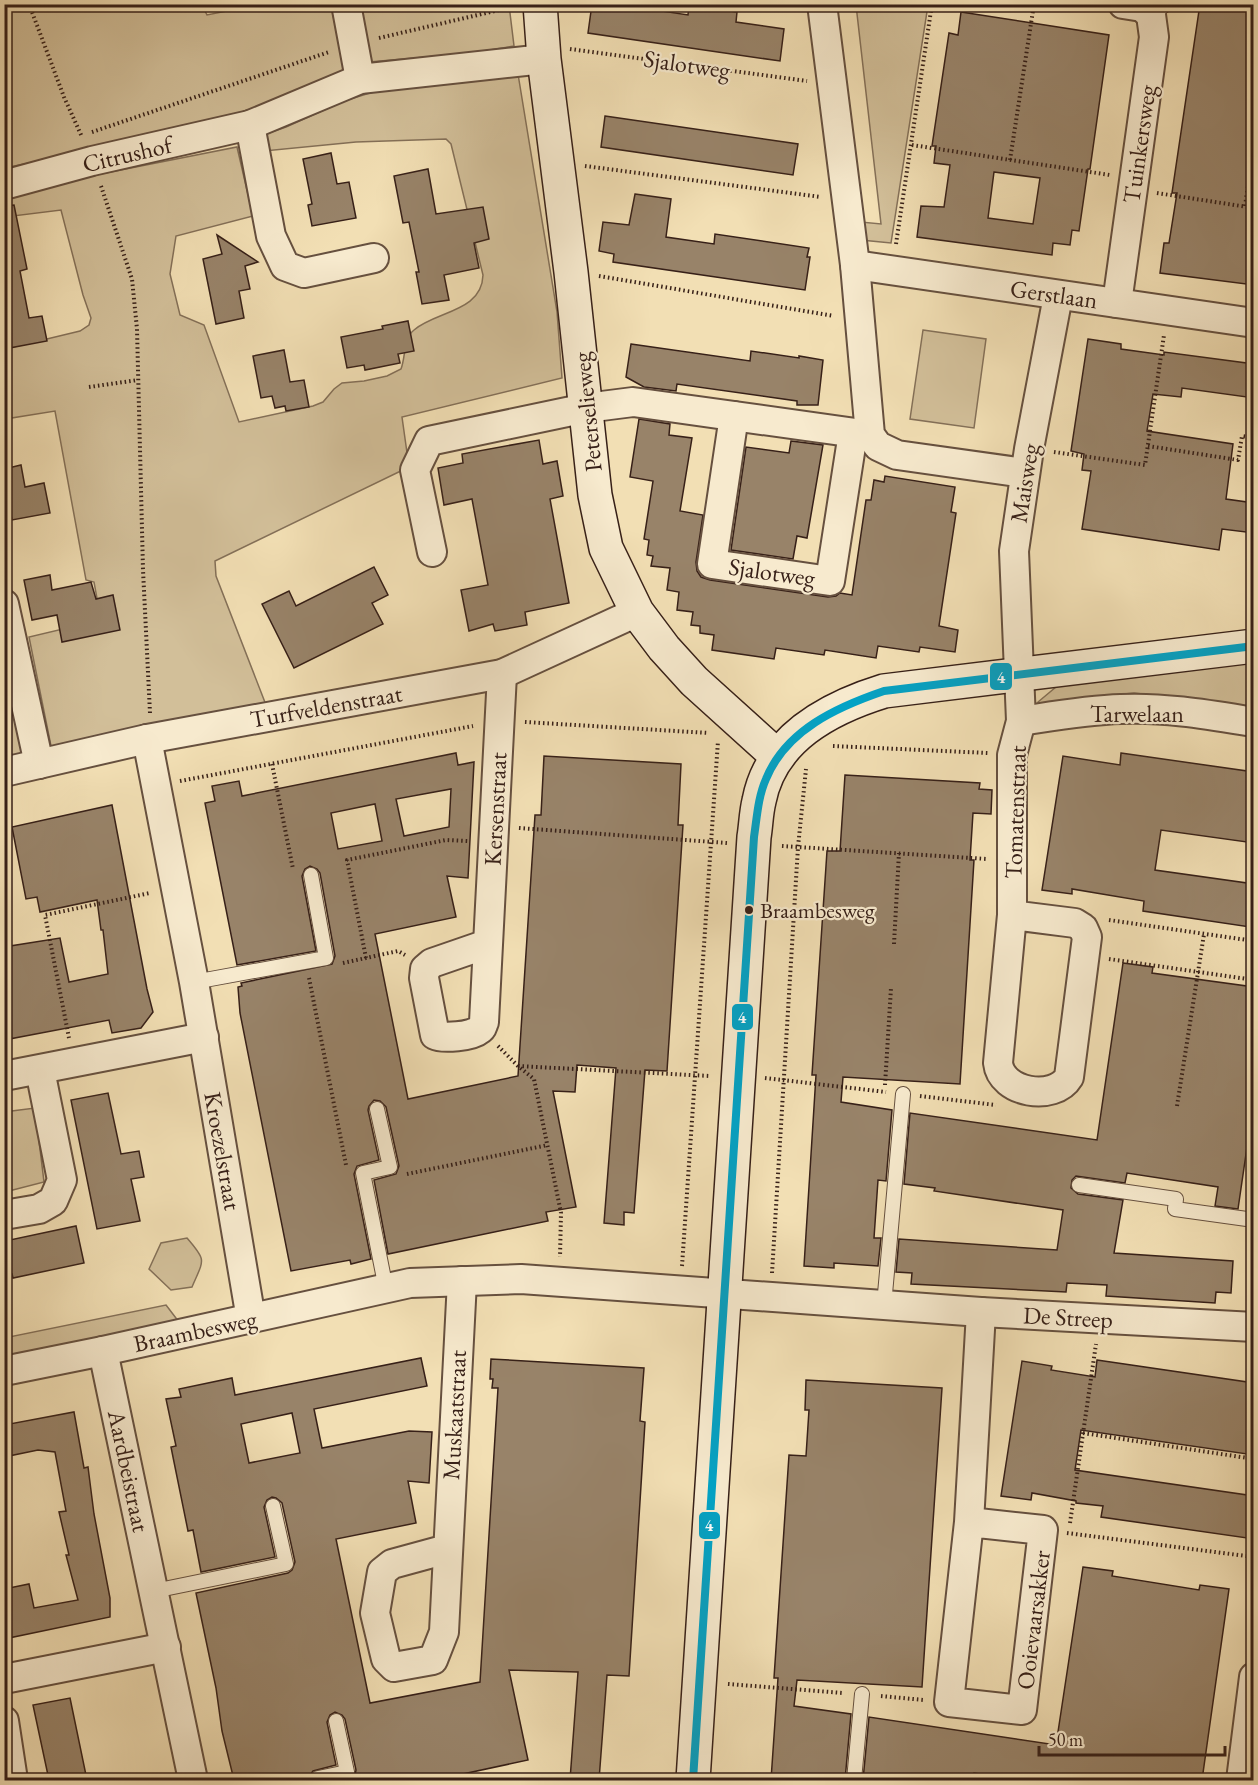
<svg xmlns="http://www.w3.org/2000/svg" width="1258" height="1785" font-family="'EB Garamond',serif">
  <style>
    .green { fill: #d2bf99; stroke: #847058; stroke-width: 1.5 }
    .building { fill: #988369; stroke: #372018; stroke-width: 1.5; fill-rule: evenodd }
    .lines { fill: none; stroke-linecap: round; stroke-linejoin: round }
    .lane-casing { stroke: #66503f; stroke-width: 16 }
    .street-casing { stroke: #66503f; stroke-width: 32 }
    .secondary-casing { stroke: #372018; stroke-width: 36 }
    .path { stroke: #372018; stroke-width: 4; stroke-dasharray: 1.5 3; stroke-linecap: butt }
    .lane { stroke: #f7eace; stroke-width: 14 }
    .street { stroke: #f7eace; stroke-width: 28 }
    .secondary { stroke: #f7eace; stroke-width: 33 }
    .bus-1-casing { stroke: #f7eace; stroke-width: 12 }
    .bus-1 { stroke: #03a2c5; stroke-width: 8 }
    .bus-dot { fill: #372018; stroke: #f7eace; stroke-width: 2 }
    .labels { text-anchor: middle; dominant-baseline: central; stroke-width: 4.5; stroke-linejoin: round; paint-order: stroke }
    .bus-label { font-size: 22px; fill: #372018; stroke: #f7eace; text-anchor: start }
    .street-label { font-size: 24px; fill: #372018; stroke: #f7eace }
    .line-badge { stroke: #f7eace; stroke-width: 2 }
    .badge-label { font-size: 16px; text-anchor: middle; font-weight: bold; fill: #fff }
  </style>
  <rect width="100%" height="100%" fill="#f2dfb4"/>
  <filter id="stains"><feTurbulence type="fractalNoise" baseFrequency=".00333" numOctaves="4"/><feColorMatrix values="0 0 0 0 .2 0 0 0 0 .09 0 0 0 0 .02 0 0 0 .5 -.17"/></filter>
  <radialGradient id="worn" r=".72"><stop offset=".6" stop-color="#630" stop-opacity="0"/><stop offset="1" stop-color="#630" stop-opacity=".3"/></radialGradient>
  <g class="green">
    <path d="M125 4 126 8 131 9 145 5H202L207 15 257 5H331L345 73 221 123 5 168V5Z"/>
    <path d="M358 5H509L514 46 471 53 369 62Z"/>
    <path d="M856 5H928L891 243 861 240V222L881 224Z"/>
    <path d="M518 74 557 312 562 378 402 417 409 467 215 561 216 576 266 705 52 751 29 637 101 620 94 582 86 580 55 411 5 419V349L80 331 89 325 91 318 83 295 61 210 5 217 4 193 237 147 253 216 176 236 170 274 180 315 204 325 239 422 313 406 323 402 334 389 342 383 364 381 387 376 401 369C406 356 403 339 414 330 436 311 482 312 483 275L451 144 446 139 356 142 264 151 260 136 286 127 344 101 373 92Z"/>
    <path d="M923 330 986 339 974 428 910 419Z"/>
    <path d="M1253 660V707L1134 693 1071 699 1038 709V702L1062 682Z"/>
    <path d="M18 706 26 757 5 761V709Z"/>
    <path d="M35 1108 44 1182 5 1192 4 1112Z"/>
    <path d="M187 1238C207 1261 204 1259 192 1287L171 1290 149 1269 161 1243Z"/>
    <path d="M166 1305 179 1322 5 1358 4 1338Z"/>
  </g>
  <g class="building">
    <path d="M592 4H615L688 15 689 5 737 12 736 22 784 29 780 61 588 33Z"/>
    <path d="M1200 4H1254V285L1160 273 1164 243H1169L1177 193H1172Z"/>
    <path d="M961 12 1109 35 1090 169H1088L1079 231 1072 230 1070 245 1053 243 1052 255 917 237 921 206 944 207 950 165 934 163 936 146H932L949 33 958 35ZM994 172 1040 178 1033 224 988 218Z"/>
    <path d="M605 116 798 144 793 175 601 147Z"/>
    <path d="M331 153 337 184 349 182 356 218 312 226 308 205 312 204 303 159Z"/>
    <path d="M428 169 436 214 483 207 489 239 474 243 479 268 444 275 449 300 422 304 416 272H419L409 222 403 223 394 176Z"/>
    <path d="M635 194 671 199 666 237 714 244 715 234 809 248 807 257H810L805 290 613 262 614 254 599 251 603 222 629 225Z"/>
    <path d="M14 205 27 269 20 271 29 318 42 316 47 341 4 349V206Z"/>
    <path d="M217 235 258 262 245 266 250 289 239 291 244 318 216 324 203 259 222 254Z"/>
    <path d="M408 321 414 351 398 354 400 363 365 370 364 365 347 368 341 337 383 329 382 326Z"/>
    <path d="M1088 339 1121 344V349L1164 355V352L1254 364V398L1182 388 1181 397 1153 394 1147 431 1233 444 1226 499 1254 503V533L1222 529 1219 550 1082 529 1091 471 1082 470 1084 454 1071 451Z"/>
    <path d="M631 344 750 361 751 351 799 358V356L823 360 818 405H797V401L677 384 676 391 644 387 626 377Z"/>
    <path d="M284 350 290 382 304 380 309 407 286 411 285 406 275 408 272 396 261 398 253 356Z"/>
    <path d="M639 419 670 424 669 435 692 438 680 511 703 515 696 562 697 571 701 577 710 580 828 597 836 596 840 593 852 595 866 500H871L874 480 884 482 885 476 955 487 951 512 956 513 939 626 958 630 955 652 920 647 919 652 878 646 876 658 825 650 824 655 776 648 774 659 712 650 714 635 700 633V626L691 625 693 612 677 610 679 592 667 590 670 568 651 566 653 556 647 555 649 540 644 539 653 481 630 477Z"/>
    <path d="M539 440 543 464 557 461 563 496 550 499 569 603 525 612 527 625 495 631 493 624 469 631 461 590 488 585 472 499 444 505 438 468 463 463 462 454Z"/>
    <path d="M791 441 823 445 807 538 797 536 793 559 731 550 746 447 789 453Z"/>
    <path d="M21 465 25 487 44 483 50 513 12 520 7 495 4 496V469Z"/>
    <path d="M374 567 388 595 372 603 383 624 294 668 262 604 289 591 296 606Z"/>
    <path d="M50 575 52 590 91 582 96 599 113 595 120 630 62 642 57 615 32 620 24 580Z"/>
    <path d="M456 753 458 765 474 762 468 878 447 876 456 917 375 934 408 1099 518 1076 535 815H541L544 756 681 764 678 825H683L667 1071 645 1070 634 1213 624 1212V1225L604 1223 616 1068 577 1065 575 1092 553 1091 576 1207 546 1212 548 1221 388 1254 374 1180 396 1174 399 1166 386 1107 380 1101 374 1100 369 1106 368 1110 379 1160 357 1166 354 1174 371 1259 351 1264 350 1260 291 1271 240 1013 238 987 242 986 241 983 332 964 335 956 320 873 317 869 310 866 305 869 302 876 316 951 237 965 205 803 215 801 212 786 239 781 242 796ZM451 789 449 827 404 836 396 799ZM375 804 382 841 338 849 331 813Z"/>
    <path d="M1121 753 1254 772V843L1161 830 1155 870 1254 884V917H1251L1250 927 1143 911 1144 901 1072 889V894L1042 890 1063 756 1120 765Z"/>
    <path d="M845 775 980 783 979 789 992 790 991 814 973 813 970 860H974L960 1084 843 1077 841 1102 892 1110 886 1181 878 1180 874 1238H881L878 1266 834 1263V1268L804 1266 816 1075H812L827 851H840Z"/>
    <path d="M112 805 147 989 153 1012 141 1028 112 1033 109 1020 4 1040V947L60 938 69 982 108 974 103 930H101L97 900 40 912 37 897 26 899 12 827Z"/>
    <path d="M1123 963 1153 967 1152 973 1254 987V1099L1238 1209 1215 1206 1218 1187 1127 1173 1125 1183 1076 1176 1072 1180 1071 1188 1078 1194 1123 1200 1114 1253 1233 1261 1231 1293 1216 1292 1215 1303 1106 1296 1107 1285 1067 1283 1066 1292 911 1284 912 1273 896 1272 899 1239 1057 1250 1063 1210 934 1191 935 1188 904 1184 910 1113 1097 1140Z"/>
    <path d="M108 1093 121 1154 139 1151 144 1177 131 1179 140 1221 97 1229 71 1100Z"/>
    <path d="M76 1226 84 1263 13 1278 12 1274 5 1276V1241Z"/>
    <path d="M421 1358 427 1386 314 1409 322 1448 409 1431 432 1432 429 1483 408 1481 416 1523 336 1539 370 1703 480 1682 498 1388H492L493 1379H490L491 1359 644 1368 640 1421 645 1422 629 1676 607 1675 599 1780H570L578 1672 509 1670 528 1760 435 1780H350L355 1775 356 1770 345 1719 342 1715 335 1712 330 1715 327 1722 336 1765 313 1771 310 1775 309 1780H234L222 1731 216 1688 196 1593 288 1573 292 1570 295 1562 282 1503 276 1498 272 1497 267 1500 264 1507 275 1557 201 1572 193 1530 188 1531 174 1462 171 1447 176 1446 166 1399 181 1397 179 1389 232 1378 235 1395ZM292 1413 300 1453 249 1463 241 1424Z"/>
    <path d="M1097 1360 1254 1383V1455L1081 1430 1075 1470 1254 1496V1539L1101 1517 1103 1506 1076 1503V1501L1032 1493 1031 1500 1001 1496 1022 1361 1052 1366 1051 1370 1095 1377Z"/>
    <path d="M806 1380 942 1388 922 1687 797 1680 794 1706 851 1714 845 1780 814 1778V1780H771L778 1678H774L789 1455 806 1456 809 1410H805Z"/>
    <path d="M74 1412 84 1468 88 1467 94 1514 110 1598V1617L4 1639V1589L29 1584 34 1608 78 1600 66 1555H69L59 1512 66 1511 55 1452 38 1450 4 1457V1425Z"/>
    <path d="M1083 1567 1113 1571 1112 1576 1199 1590 1200 1585 1229 1589 1202 1780H1022L974 1773 973 1780H863L869 1717 1056 1745Z"/>
    <path d="M70 1698 87 1780H49L33 1705Z"/>
  </g>
  <g class="lines">
    <g class="lane-casing">
      <g id="lane">
        <path d="M1151 15 1166 4"/>
        <path d="M194 982 326 958 311 875"/>
        <path d="M377 1109 390 1167 363 1173 386 1289"/>
        <path d="M1079 1185 1176 1199 1175 1209 1254 1220"/>
        <path d="M884 1305 903 1094"/>
        <path d="M154 1591 286 1564 273 1506"/>
        <path d="M318 1780V1778L347 1772 336 1721"/>
        <path d="M854 1780 862 1694"/>
      </g>
    </g>
    <g class="street-casing">
      <g id="street">
        <path d="M346 4 360 79"/>
        <path d="M822 4 855 265 870 435 878 446 897 455 1025 473"/>
        <path d="M250 125 271 236 285 266 304 273 374 258"/>
        <path d="M4 185 92 161 250 125 360 79 544 59"/>
        <path d="M855 265 1254 323"/>
        <path d="M1117 303 1154 37 1151 15 1142 7 1123 4"/>
        <path d="M734 416 712 564 830 581 853 433"/>
        <path d="M432 552 415 470 429 441 586 408 633 402 870 435"/>
        <path d="M4 604 39 764"/>
        <path d="M1021 721C1054 716 1087 710 1121 709 1165 707 1210 715 1254 722"/>
        <path d="M147 739 194 982 251 1319"/>
        <path d="M4 772 147 739 502 674 637 612"/>
        <path d="M1012 915 1075 923 1083 928 1087 937 1069 1077C1054 1102 1001 1093 998 1063L1012 915V755L1021 721 1014 551 1029 449 1058 296"/>
        <path d="M487 944 432 963 425 969 424 978 435 1035C443 1039 472 1036 479 1030 483 1028 482 1026 484 1022L502 674"/>
        <path d="M4 1076 204 1037"/>
        <path d="M4 1215 39 1209 53 1201 62 1180 40 1070"/>
        <path d="M103 1351 193 1780"/>
        <path d="M4 1371 103 1351 410 1283 521 1279 981 1312 1254 1327"/>
        <path d="M969 1522 1043 1530 1022 1710 949 1702 969 1522 981 1312"/>
        <path d="M447 1549 392 1564 382 1572 375 1613 386 1659 394 1667 433 1660 444 1632 462 1281"/>
        <path d="M4 1679 166 1647"/>
        <path d="M4 1721 13 1780"/>
        <path d="M1241 1780 1254 1677"/>
      </g>
    </g>
    <g class="secondary-casing">
      <g id="secondary">
        <path d="M540 4 544 59 571 272 595 495 606 548 637 612 664 648 694 681 777 756"/>
        <path d="M693 1780 754 837C756 825 756 813 759 801 771 738 829 708 884 691L1254 646"/>
      </g>
    </g>
    <g class="path">
      <path d="M29 4 64 97 82 137"/>
      <path d="M379 38 512 7"/>
      <path d="M570 49 807 81"/>
      <path d="M92 132 329 52"/>
      <path d="M912 145 1110 175"/>
      <path d="M1010 160 1034 4"/>
      <path d="M585 166 821 197"/>
      <path d="M101 186 132 279 137 329 143 570 150 713"/>
      <path d="M1157 193 1254 208"/>
      <path d="M1245 206 1254 146"/>
      <path d="M896 244 932 4"/>
      <path d="M599 276 834 316"/>
      <path d="M89 387 138 380"/>
      <path d="M1148 446 1238 460 1242 436 1254 438"/>
      <path d="M1054 452 1145 465 1164 335"/>
      <path d="M525 722 709 733"/>
      <path d="M833 746 988 753"/>
      <path d="M272 764 293 869"/>
      <path d="M180 781 473 726"/>
      <path d="M519 828 727 843"/>
      <path d="M782 846 987 859"/>
      <path d="M1109 920 1254 941"/>
      <path d="M894 944 899 853"/>
      <path d="M366 958 347 860 446 840 468 841"/>
      <path d="M1109 959 1254 980"/>
      <path d="M343 963 398 951 405 955"/>
      <path d="M309 978 346 1165"/>
      <path d="M69 1038 45 915 150 893"/>
      <path d="M498 1046 518 1066 534 1079 561 1213 560 1257"/>
      <path d="M518 1066 710 1076"/>
      <path d="M765 1078 886 1092"/>
      <path d="M885 1085 891 988"/>
      <path d="M920 1096 996 1105"/>
      <path d="M1177 1106 1204 934"/>
      <path d="M407 1174 548 1145"/>
      <path d="M682 1266 718 741"/>
      <path d="M772 1273 798 847 806 769"/>
      <path d="M1083 1433 1254 1459"/>
      <path d="M1070 1523 1096 1344"/>
      <path d="M1067 1533 1254 1557"/>
      <path d="M728 1684 843 1693"/>
      <path d="M881 1696 924 1700"/>
    </g>
    <use href="#lane" class="lane"/>
    <use href="#street" class="street"/>
    <use href="#secondary" class="secondary"/>
    <g class="bus-1-casing">
      <path id="bus-1" d="M693 1780 754 837C757 817 758 797 766 779 786 730 837 707 884 691L1254 646"/>
    </g>
    <use href="#bus-1" class="bus-1"/>
  </g>
  <circle class="bus-dot" cx="749" cy="910" r="5"/>
  <g class="labels">
    <g class="bus-label">
      <text x="760" y="910">Braambesweg</text>
    </g>
    <g class="street-label">
      <text transform="translate(687 64) rotate(8)">Sjalotweg</text>
      <text transform="translate(1139 144) rotate(-82)">Tuinkersweg</text>
      <text transform="translate(127 154) rotate(-13)">Citrushof</text>
      <text transform="translate(1054 294) rotate(8)">Gerstlaan</text>
      <text transform="translate(587 412) rotate(-96)">Peterselieweg</text>
      <text transform="translate(1024 483) rotate(-81)">Maisweg</text>
      <text transform="translate(772 572) rotate(8)">Sjalotweg</text>
      <text transform="translate(326 706) rotate(-10)">Turfveldenstraat</text>
      <text x="1137" y="713">Tarwelaan</text>
      <text transform="translate(495 809) rotate(-87)">Kersenstraat</text>
      <text transform="translate(1015 812) rotate(-88)">Tomatenstraat</text>
      <text transform="translate(223 1151) rotate(80)">Kroezelstraat</text>
      <text transform="translate(1068 1317) rotate(3)">De Streep</text>
      <text transform="translate(195 1331) rotate(-12)">Braambesweg</text>
      <text transform="translate(454 1415) rotate(-87)">Muskaatstraat</text>
      <text transform="translate(129 1471) rotate(78)">Aardbeistraat</text>
      <text transform="translate(1033 1620) rotate(-83)">Ooievaarsakker</text>
    </g>
  </g>
  <g class="line-badge">
    <rect x="989" y="662" width="24" height="29" rx="6" fill="#03a2c5"/>
    <rect x="731" y="1003" width="23" height="28" rx="6" fill="#03a2c5"/>
    <rect x="698" y="1511" width="23" height="29" rx="6" fill="#03a2c5"/>
  </g>
  <g class="badge-label">
    <text x="1001" y="683">4</text>
    <text x="742" y="1023">4</text>
    <text x="709" y="1531">4</text>
  </g>
  <rect width="1258" height="1785" fill="none" stroke="#f2dfb4" stroke-width="24"/>
  <rect x="6" y="6" width="1246" height="1773" fill="none" stroke="#372018" stroke-width="3"/>
  <rect x="12" y="12" width="1234" height="1761" fill="none" stroke="#372018" stroke-width="1.5"/>
  <path d="M1039 1746v9h186v-9" fill="none" stroke="#372018" stroke-width="3"/>
  <text x="1048" y="1746" font-size="18" fill="#372018" stroke="#f7eace" stroke-width="4.5" paint-order="stroke">50 m</text>
  <rect width="100%" height="100%" filter="url(#stains)"/>
  <rect width="100%" height="100%" fill="url(#worn)"/>
</svg>
